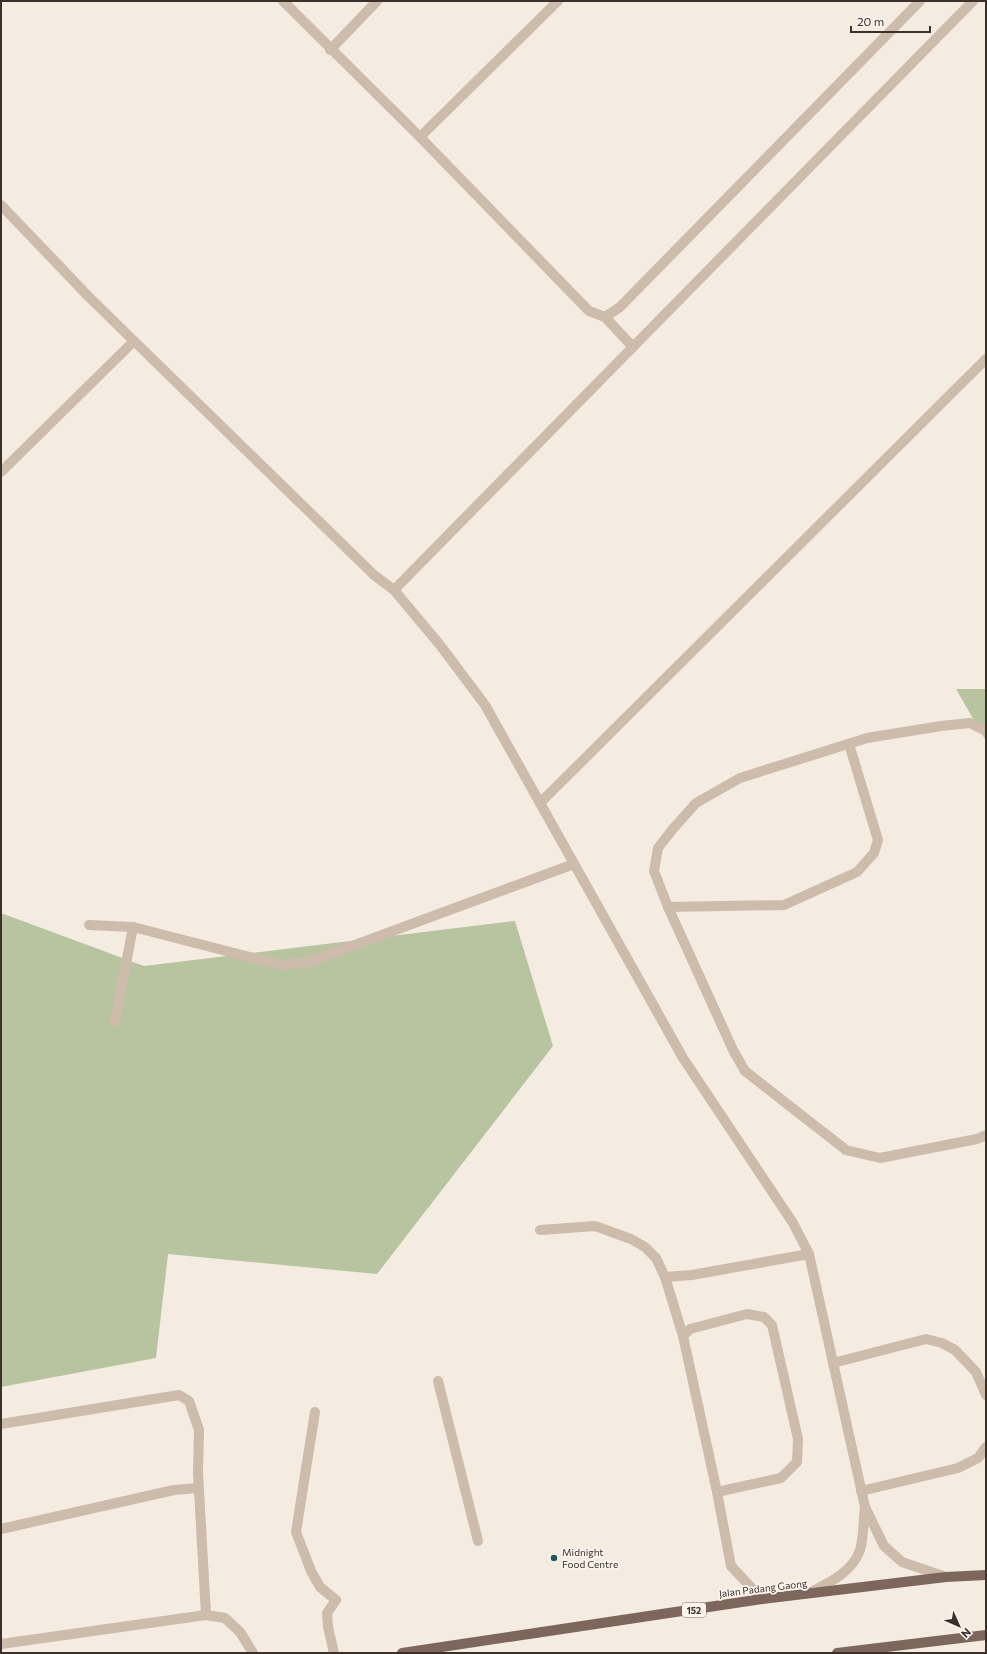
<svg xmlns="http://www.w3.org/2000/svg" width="987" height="1654" font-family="Commissioner,sans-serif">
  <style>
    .green { fill: #b8c4a0 }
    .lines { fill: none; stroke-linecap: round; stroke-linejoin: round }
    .lane { stroke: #cdbbac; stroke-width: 10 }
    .street { stroke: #cdbbac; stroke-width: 10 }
    .primary { stroke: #7d675c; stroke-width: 10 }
    .poi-dot { fill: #1f5a5e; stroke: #fbf5ee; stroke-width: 1.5 }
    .labels { text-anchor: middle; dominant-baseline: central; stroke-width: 3.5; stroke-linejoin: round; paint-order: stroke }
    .shield { fill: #fbf5ee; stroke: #756b66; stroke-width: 1 }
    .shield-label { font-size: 9px; font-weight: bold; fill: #3b302b }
    .poi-label { font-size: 10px; fill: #3b302b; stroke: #fbf5ee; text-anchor: start }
    .street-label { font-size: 10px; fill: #3b302b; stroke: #fbf5ee }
  </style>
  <rect width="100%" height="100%" fill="#f4ebe1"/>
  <g class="green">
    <path d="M956 689H986V741Z"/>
    <path d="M1 913 144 966 515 921 553 1046 377 1274 168 1254 156 1358 1 1387Z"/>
  </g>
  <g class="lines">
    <g class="lane">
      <path d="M330 50 377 1"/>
      <path d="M986 731 970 723 941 726 867 738 740 778 696 803 672 830 658 848 654 871 668 907 733 1050 745 1071 846 1150 880 1158 977 1139 986 1135"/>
      <path d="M668 907 784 905 857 872 874 853 878 840 849 744"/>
      <path d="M89 925 133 927 281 965 309 962 574 864"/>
      <path d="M115 1021 133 927"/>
      <path d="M540 1230 595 1226 631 1239 645 1247 656 1258 665 1277 692 1275 809 1254"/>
      <path d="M665 1277 683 1336"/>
      <path d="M833 1363 926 1339 942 1343 955 1350 976 1372 986 1395"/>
      <path d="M438 1381 478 1541"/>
      <path d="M315 1412 296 1532 311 1571 320 1587 336 1600 327 1613 328 1627 334 1653"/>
      <path d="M861 1491 958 1468 978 1458 986 1447"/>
      <path d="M717 1492 683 1336 690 1329 747 1314 764 1317 772 1325 798 1439 797 1462 781 1478 717 1492 731 1566 762 1599"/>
      <path d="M1 1529 174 1490 198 1488"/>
    </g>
    <g class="street">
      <path d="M283 1 420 137 589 311 605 317 633 347"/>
      <path d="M420 137 558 1"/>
      <path d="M1 205 88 296 134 341"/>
      <path d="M605 317 620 307 920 1"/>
      <path d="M1 472 134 341 374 575 394 590 440 645 485 705 683 1058 793 1223 809 1254 865 1507"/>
      <path d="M394 590 973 1"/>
      <path d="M540 803 986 359"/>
      <path d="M1 1424 179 1395 189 1401 199 1430 198 1473 206 1615"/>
      <path d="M809 1593C827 1584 853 1572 860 1550 864 1537 863 1521 865 1507L884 1546 902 1562 946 1577"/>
      <path d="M1 1644 206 1615 225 1618 240 1632 253 1653"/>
    </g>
    <g class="primary">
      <path d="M402 1653 762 1599 946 1577 986 1575"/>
      <path d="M837 1653 986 1635"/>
    </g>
  </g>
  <circle class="poi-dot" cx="554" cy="1558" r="4"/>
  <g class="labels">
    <rect class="shield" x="682" y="1603" width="24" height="14" rx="3"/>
    <g class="shield-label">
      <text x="694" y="1610">152</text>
    </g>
    <g class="poi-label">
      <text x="562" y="1552">Midnight<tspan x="562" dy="12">Food Centre</tspan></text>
    </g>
    <g class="street-label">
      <text transform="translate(763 1588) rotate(-7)">Jalan Padang Gaong</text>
    </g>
  </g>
  <rect width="987" height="1654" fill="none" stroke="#3b302b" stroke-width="4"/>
  <g transform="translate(959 1626) rotate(135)" stroke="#fbf5ee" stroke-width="3" paint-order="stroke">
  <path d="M0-3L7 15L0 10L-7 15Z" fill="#3b302b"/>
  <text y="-6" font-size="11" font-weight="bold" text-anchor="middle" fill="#3b302b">N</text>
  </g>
  <path d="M851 26v6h79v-6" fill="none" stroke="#3b302b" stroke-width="2"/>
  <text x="857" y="26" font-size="12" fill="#3b302b" stroke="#fbf5ee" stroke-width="3" paint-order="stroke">20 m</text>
</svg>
